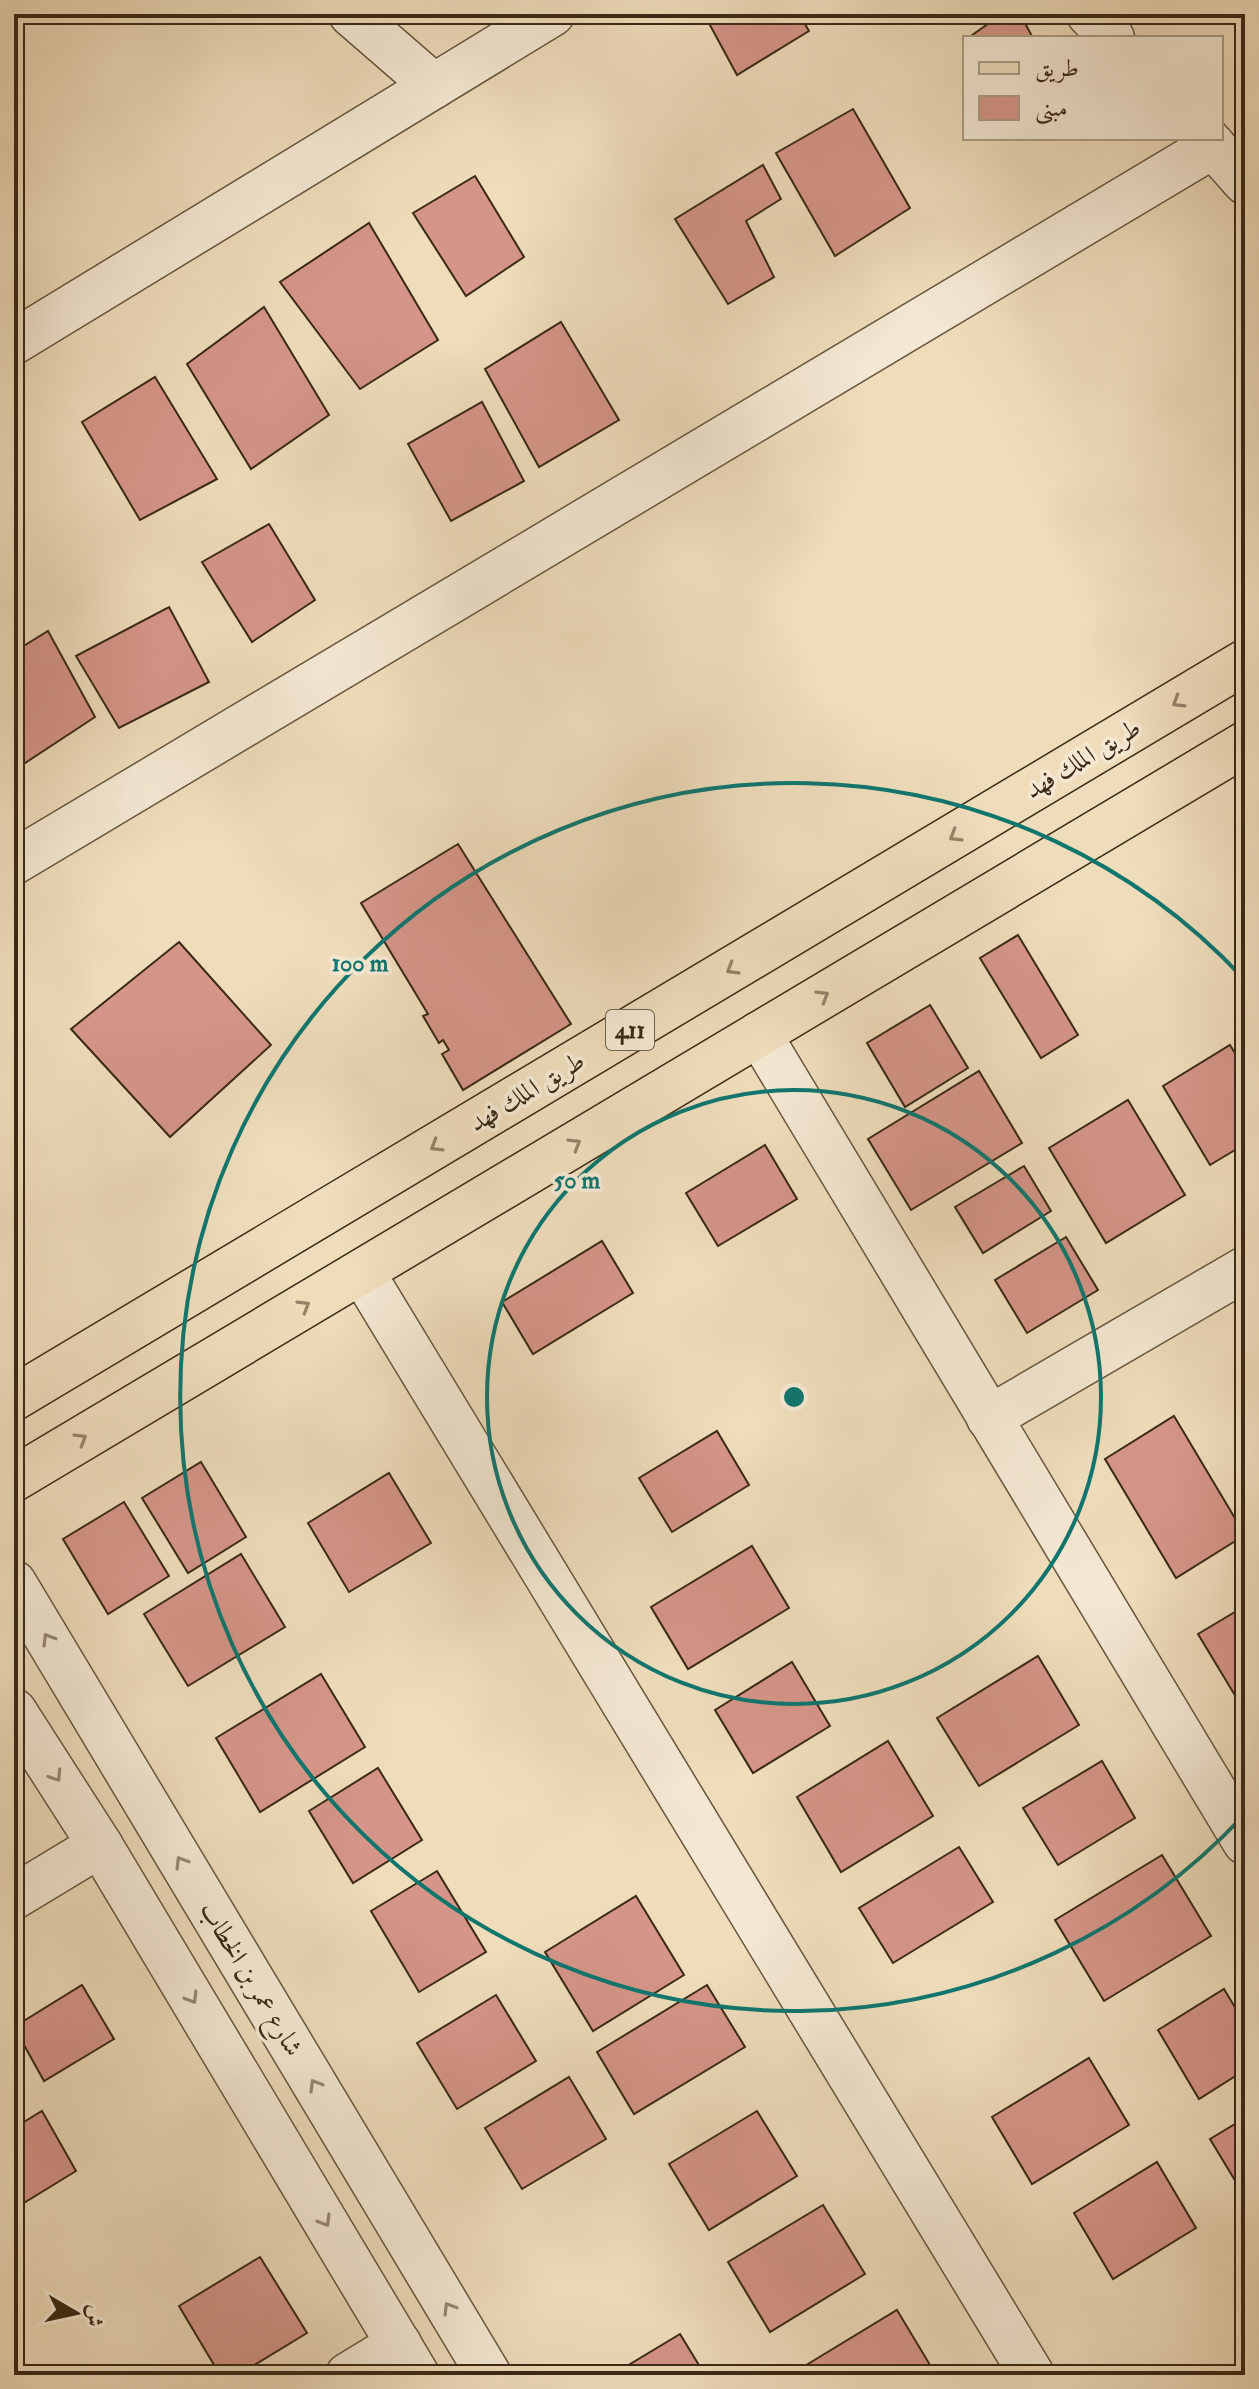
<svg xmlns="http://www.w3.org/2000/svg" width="1259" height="2389" font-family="'IM FELL Double Pica',Amiri,serif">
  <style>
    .building { fill: #d59588; stroke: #3a2915; stroke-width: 2 }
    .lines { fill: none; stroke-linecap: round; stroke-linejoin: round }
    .minor-casing { stroke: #67563e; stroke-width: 47 }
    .major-casing { stroke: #3a2915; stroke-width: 47 }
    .minor { stroke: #f4e8d3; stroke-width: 44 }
    .major { stroke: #eedcbb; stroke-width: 44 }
    .oneway { stroke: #948268 }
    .oneway2 { stroke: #978874 }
    .ring { fill: none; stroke: #0f766e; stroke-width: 4 }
    .labels { text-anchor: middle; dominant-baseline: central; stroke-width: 7; stroke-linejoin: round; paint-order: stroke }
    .shield { fill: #f4e8d3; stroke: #72624e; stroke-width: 2 }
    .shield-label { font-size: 24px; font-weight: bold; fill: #3a2915 }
    .street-label { font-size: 26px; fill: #3a2915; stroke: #f4e8d3 }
    .centre { fill: #0f766e; stroke: #f4e8d3; stroke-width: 4 }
    .ring-label { font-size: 24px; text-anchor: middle; font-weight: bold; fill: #0f766e; stroke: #f4e8d3; stroke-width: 7; stroke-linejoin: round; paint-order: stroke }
  </style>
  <rect width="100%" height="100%" fill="#eedcbb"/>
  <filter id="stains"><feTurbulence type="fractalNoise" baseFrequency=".0025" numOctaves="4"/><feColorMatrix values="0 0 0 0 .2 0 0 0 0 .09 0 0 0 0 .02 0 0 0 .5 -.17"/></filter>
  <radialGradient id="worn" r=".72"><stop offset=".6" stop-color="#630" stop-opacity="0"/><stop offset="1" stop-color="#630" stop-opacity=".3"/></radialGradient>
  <g class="building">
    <path d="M704 14H799L809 31 737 75Z"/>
    <path d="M1002 14H1020L1033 38H968Z"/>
    <path d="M853 109 910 208 835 256 776 153Z"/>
    <path d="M763 165 781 199 746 221 774 277 728 304 675 219Z"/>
    <path d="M475 176 524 257 466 296 413 213Z"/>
    <path d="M369 223 438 340 360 389 280 282Z"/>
    <path d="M264 307 329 415 251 469 187 364Z"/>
    <path d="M561 322 619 420 539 467 485 369Z"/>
    <path d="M155 377 217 479 140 520 82 422Z"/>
    <path d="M482 402 524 481 451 521 408 444Z"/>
    <path d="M269 524 315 600 252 642 202 562Z"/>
    <path d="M169 607 209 682 119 728 76 656Z"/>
    <path d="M48 631 95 717 16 769 14 652Z"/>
    <path d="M458 844 571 1024 463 1090 442 1054 449 1050 443 1040 439 1043 423 1016 428 1014 361 903Z"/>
    <path d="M1018 935 1078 1035 1041 1058 980 958Z"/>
    <path d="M179 942 271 1045 170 1137 71 1029Z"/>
    <path d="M930 1005 968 1068 905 1107 867 1043Z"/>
    <path d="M1230 1045 1245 1070V1144L1210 1165 1163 1086Z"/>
    <path d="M979 1071 1022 1143 911 1210 868 1139Z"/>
    <path d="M1128 1100 1185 1195 1106 1243 1049 1148Z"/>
    <path d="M765 1145 797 1199 718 1246 686 1193Z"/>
    <path d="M1024 1166 1051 1211 983 1253 955 1207Z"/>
    <path d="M1066 1237 1098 1290 1027 1333 995 1280Z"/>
    <path d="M602 1241 633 1293 533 1354 502 1302Z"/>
    <path d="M1174 1416 1245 1535 1176 1578 1105 1459Z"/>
    <path d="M717 1431 749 1485 672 1532 639 1478Z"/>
    <path d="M201 1462 246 1537 188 1573 142 1498Z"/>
    <path d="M389 1473 431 1543 349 1592 308 1523Z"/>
    <path d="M124 1502 169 1576 108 1614 63 1539Z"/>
    <path d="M752 1546 789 1608 688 1669 651 1607Z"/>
    <path d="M241 1554 285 1627 188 1686 144 1614Z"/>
    <path d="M1245 1606V1712L1198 1634Z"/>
    <path d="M1038 1656 1079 1725 979 1786 937 1718Z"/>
    <path d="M792 1662 830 1726 753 1773 715 1710Z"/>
    <path d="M321 1674 365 1747 260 1812 216 1738Z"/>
    <path d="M888 1741 933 1816 841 1872 797 1797Z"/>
    <path d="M1102 1761 1135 1818 1058 1865 1023 1808Z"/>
    <path d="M378 1768 422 1840 353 1883 309 1811Z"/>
    <path d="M959 1847 993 1902 893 1963 859 1908Z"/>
    <path d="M1162 1855 1211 1936 1104 2001 1055 1920Z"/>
    <path d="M437 1871 486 1952 419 1992 371 1911Z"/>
    <path d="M636 1896 684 1975 593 2031 545 1952Z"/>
    <path d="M82 1985 114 2039 44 2081 14 2027Z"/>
    <path d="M707 1985 745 2047 634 2114 597 2052Z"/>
    <path d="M1224 1989 1245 2024V2070L1199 2099 1158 2030Z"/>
    <path d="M496 1995 536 2061 457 2109 417 2043Z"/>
    <path d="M1089 2058 1129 2125 1032 2184 992 2117Z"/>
    <path d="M569 2077 606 2139 522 2189 485 2128Z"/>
    <path d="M14 2078 24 2095 14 2101Z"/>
    <path d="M42 2111 76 2171 14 2209V2128Z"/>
    <path d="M757 2111 797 2176 709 2230 669 2164Z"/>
    <path d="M1245 2118V2197L1210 2139Z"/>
    <path d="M1157 2162 1196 2228 1113 2279 1074 2213Z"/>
    <path d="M823 2205 865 2274 770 2332 728 2262Z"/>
    <path d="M260 2257 307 2333 238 2375H220L179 2306Z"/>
    <path d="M897 2310 936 2375H808L803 2367Z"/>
    <path d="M680 2334 705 2375H612Z"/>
  </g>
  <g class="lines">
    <g class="minor-casing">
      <g id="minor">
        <path d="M351 14 434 86"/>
        <path d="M1089 14 1112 38"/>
        <path d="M1206 138 1245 182"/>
        <path d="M14 342 552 14"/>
        <path d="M14 862 1213 146"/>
        <path d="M759 1034 1245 1842"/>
        <path d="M362 1272 1032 2375"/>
        <path d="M989 1418 1245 1269"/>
        <path d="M14 1583 489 2375"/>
        <path d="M14 1711 100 1845 417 2375"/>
        <path d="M14 1897 100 1845"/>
        <path d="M348 2375 399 2344"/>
      </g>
    </g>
    <g class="major-casing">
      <g id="major">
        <path d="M14 1398 1245 662"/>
        <path d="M14 1479 1245 744"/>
      </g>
    </g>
    <use href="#minor" class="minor"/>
    <use href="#major" class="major"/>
  </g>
  <defs><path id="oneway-chevron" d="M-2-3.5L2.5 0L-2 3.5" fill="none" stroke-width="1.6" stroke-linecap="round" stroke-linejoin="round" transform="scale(2)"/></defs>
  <g class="oneway">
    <use href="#oneway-chevron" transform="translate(1178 702) rotate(149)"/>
    <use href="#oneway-chevron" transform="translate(955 836) rotate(149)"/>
    <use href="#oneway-chevron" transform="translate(732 969) rotate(149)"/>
    <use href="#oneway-chevron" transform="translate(823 996) rotate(-31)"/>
    <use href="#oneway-chevron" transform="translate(575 1144) rotate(-31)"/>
    <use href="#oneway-chevron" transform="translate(436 1146) rotate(149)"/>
    <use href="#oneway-chevron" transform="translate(304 1306) rotate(-31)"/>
    <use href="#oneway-chevron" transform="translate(81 1439) rotate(-31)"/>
  </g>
  <g class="oneway2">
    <use href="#oneway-chevron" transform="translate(48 1639) rotate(-121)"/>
    <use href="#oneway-chevron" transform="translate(56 1776) rotate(57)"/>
    <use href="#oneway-chevron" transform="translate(181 1862) rotate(-121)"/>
    <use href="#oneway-chevron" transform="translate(192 1998) rotate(59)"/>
    <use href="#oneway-chevron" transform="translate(315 2085) rotate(-121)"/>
    <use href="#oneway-chevron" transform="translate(325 2221) rotate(59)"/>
    <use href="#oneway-chevron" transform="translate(449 2308) rotate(-121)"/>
  </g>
  <g class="ring">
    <circle cx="794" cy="1397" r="307"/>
    <path d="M1243 1816A614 614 0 1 1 1243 978"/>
  </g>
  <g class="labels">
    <rect class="shield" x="606" y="1010" width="48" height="40" rx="6"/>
    <g class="shield-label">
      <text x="630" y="1030">411</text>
    </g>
    <g class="street-label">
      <text transform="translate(1083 759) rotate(-31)">طريق الملك فهد</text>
      <text transform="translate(527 1092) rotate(-31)">طريق الملك فهد</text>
      <text transform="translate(251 1979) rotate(59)">شارع عمر بن الخطاب</text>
    </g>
  </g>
  <circle cx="794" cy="1397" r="12" class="centre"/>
  <g class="ring-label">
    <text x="360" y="971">100 m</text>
    <text x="577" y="1188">50 m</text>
  </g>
  <rect width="1259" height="2389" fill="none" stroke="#eedcbb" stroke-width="48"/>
  <rect x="16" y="16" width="1227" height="2357" fill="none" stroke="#3a2915" stroke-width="4"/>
  <rect x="24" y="24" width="1211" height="2341" fill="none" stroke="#3a2915" stroke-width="2"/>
  <rect x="963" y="36" width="260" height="104" fill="#f4e8d3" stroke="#aa9c87" stroke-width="2"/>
  <rect x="979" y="62" width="40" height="12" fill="#eedcbb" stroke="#aa9c87" stroke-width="2"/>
  <text x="1035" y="76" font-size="24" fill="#3a2915">طريق</text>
  <rect x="979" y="96" width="40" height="24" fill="#d59588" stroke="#aa9c87" stroke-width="2"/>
  <text x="1035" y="116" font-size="24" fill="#3a2915">مبنى</text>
  <g transform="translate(76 2313) rotate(99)" stroke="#f4e8d3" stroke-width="6" paint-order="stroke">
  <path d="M0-6L14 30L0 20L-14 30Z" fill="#3a2915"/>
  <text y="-12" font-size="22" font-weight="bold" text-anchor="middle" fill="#3a2915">ش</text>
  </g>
  <rect width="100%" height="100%" filter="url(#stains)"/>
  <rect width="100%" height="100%" fill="url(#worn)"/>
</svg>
